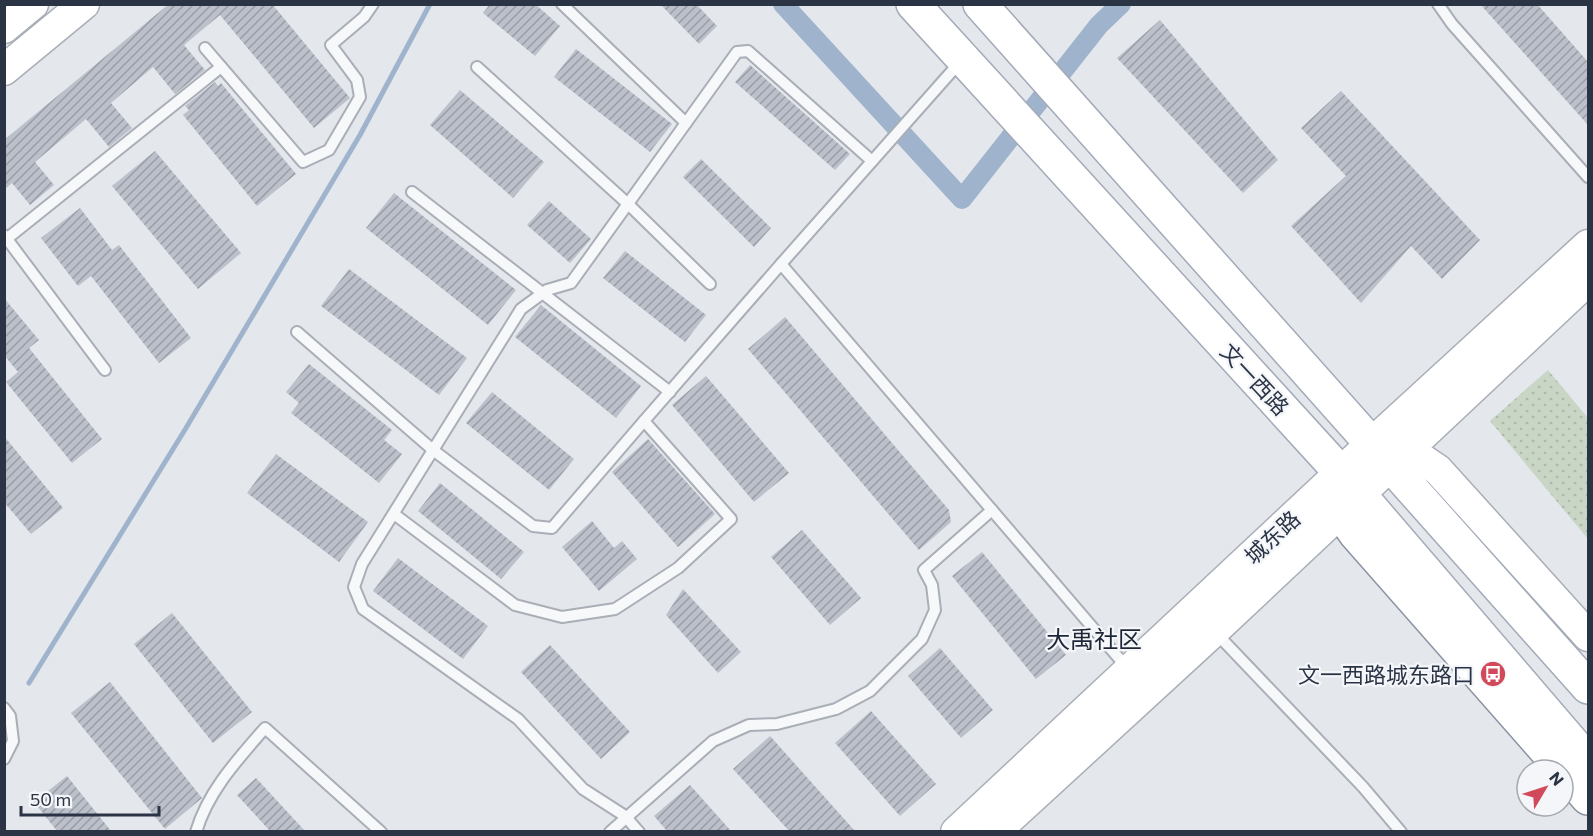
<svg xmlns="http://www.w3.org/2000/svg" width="1593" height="836" font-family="Commissioner,'Noto Sans SC',sans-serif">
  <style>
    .park { fill: url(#park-dots) }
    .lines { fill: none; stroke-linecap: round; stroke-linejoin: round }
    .stream { stroke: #9fb4cc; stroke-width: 5 }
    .canal { stroke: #9fb4cc; stroke-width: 20 }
    .building { fill: url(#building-hatch) }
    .lane-casing { stroke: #a9aeb7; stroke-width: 14 }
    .secondary-casing { stroke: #a9aeb7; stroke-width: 33 }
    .primary-casing { stroke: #a3abb8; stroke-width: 36 }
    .highway-casing { stroke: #8b94a3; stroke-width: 36 }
    .lane { stroke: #f7f8fa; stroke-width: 10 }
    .secondary { stroke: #fff; stroke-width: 30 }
    .primary { stroke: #fff; stroke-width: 33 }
    .highway { stroke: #fff; stroke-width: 33 }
    .labels { text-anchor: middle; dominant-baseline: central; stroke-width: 4.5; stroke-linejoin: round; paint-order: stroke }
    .street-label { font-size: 22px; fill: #2b3445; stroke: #f4f6f9 }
    .poi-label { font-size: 22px; fill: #2b3445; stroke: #f4f6f9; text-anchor: end }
    .neighbourhood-label { font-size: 24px; fill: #1d2536; stroke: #f4f6f9 }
  </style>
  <defs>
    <pattern id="park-dots" width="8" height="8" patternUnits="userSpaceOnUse" patternTransform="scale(1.5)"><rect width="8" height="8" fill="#c9d6c5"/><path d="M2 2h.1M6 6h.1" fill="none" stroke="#adb8ab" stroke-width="1.8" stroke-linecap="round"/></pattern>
    <pattern id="building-hatch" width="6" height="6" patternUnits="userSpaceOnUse" patternTransform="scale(1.5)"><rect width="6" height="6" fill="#bbc0ca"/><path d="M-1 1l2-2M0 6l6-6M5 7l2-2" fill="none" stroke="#989da6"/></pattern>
  </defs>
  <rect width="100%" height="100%" fill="#e4e7ec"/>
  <path class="park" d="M1548 370 1588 418V539L1490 421Z"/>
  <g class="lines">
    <path class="stream" d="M29 683 186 428 360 135 430 4"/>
    <path class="canal" d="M783 4 962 199 1099 25 1121 4"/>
  </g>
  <g class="building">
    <path d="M169 4H272L350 98 314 128 220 15 184 45 205 70 175 94 153 67 111 103 132 128 109 147 86 119 35 162 54 185 30 205 12 183 4 190V140Z"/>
    <path d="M490 4H535L560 26 535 56 483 13Z"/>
    <path d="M660 4H696L717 26 699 44Z"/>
    <path d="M1480 4H1537L1588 62V125Z"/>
    <path d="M1160 20 1278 160 1243 193 1117 58Z"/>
    <path d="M576 49 672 124 650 152 554 77Z"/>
    <path d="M750 65 850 154 835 170 735 82Z"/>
    <path d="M215 82 218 86 221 83 296 174 257 206 183 115 189 110 185 106Z"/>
    <path d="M460 90 544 162 513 198 430 125Z"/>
    <path d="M1341 91 1480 240 1442 279 1411 246 1361 303 1291 226 1346 176 1301 128Z"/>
    <path d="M155 151 241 253 198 289 112 186Z"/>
    <path d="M701 159 771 228 754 247 683 177Z"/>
    <path d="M394 193 516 290 488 325 366 228Z"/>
    <path d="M549 201 591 239 570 263 527 225Z"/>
    <path d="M80 208 112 250 119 245 191 338 159 363 91 276 78 286 41 238Z"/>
    <path d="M625 251 706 315 685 342 603 278Z"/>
    <path d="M349 269 467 358 439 395 321 306Z"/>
    <path d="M4 298 39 340 29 348 102 439 72 463 6 382 18 372 4 355Z"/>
    <path d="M541 305 641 386 616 418 515 337Z"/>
    <path d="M785 317 949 510 951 522 919 550 748 349Z"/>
    <path d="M309 364 392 430 384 440 402 454 379 483 291 413 299 403 286 392Z"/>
    <path d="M706 376 789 473 754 502 672 405Z"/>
    <path d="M492 392 574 459 549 490 466 423Z"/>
    <path d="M4 436 63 508 31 534 4 502Z"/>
    <path d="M648 439 715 514 678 547 612 472Z"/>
    <path d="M276 454 368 522 339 562 247 493Z"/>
    <path d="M440 483 524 552 501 579 418 511Z"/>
    <path d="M592 521 614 548 622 541 637 559 599 591 562 547Z"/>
    <path d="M802 530 861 598 830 625 771 557Z"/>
    <path d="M982 552 1066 655 1036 679 952 576Z"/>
    <path d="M398 558 488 626 463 659 373 591Z"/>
    <path d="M683 589 741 652 718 673 666 615Z"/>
    <path d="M172 613 252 712 213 743 134 644Z"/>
    <path d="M550 645 630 732 601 759 521 672Z"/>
    <path d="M940 648 993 710 961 738 908 676Z"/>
    <path d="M110 682 202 798 165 829 71 713Z"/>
    <path d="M871 711 936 784 900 816 835 743Z"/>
    <path d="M770 736 855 831H789L733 769Z"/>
    <path d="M67 776 111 831H57L34 802Z"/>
    <path d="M256 778 305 831H270L237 795Z"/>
    <path d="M690 785 731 831H667L654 816Z"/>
  </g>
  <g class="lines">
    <g class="lane-casing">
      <g id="lane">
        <path d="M562 4 686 123"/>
        <path d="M1438 4 1452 24 1588 177"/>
        <path d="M205 48 303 162 329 150 360 97 357 80 331 45 364 17 373 4"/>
        <path d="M960 62 781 264 1129 670"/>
        <path d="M477 67 628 204 710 284"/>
        <path d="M412 192 670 392"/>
        <path d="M4 235 105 370"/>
        <path d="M4 241 221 67"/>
        <path d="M297 332 433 450 533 526 552 528 644 421"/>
        <path d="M394 514 515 605 562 617 615 609 678 568 731 519 644 421 781 264"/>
        <path d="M1216 633 1363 787 1401 832"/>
        <path d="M4 708 10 716 13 741 4 759"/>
        <path d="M196 832C208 791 238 759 265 728L381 832"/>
        <path d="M610 832 713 741 749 725 777 724 836 709 870 691 922 639 935 610 932 585 924 570 992 510"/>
        <path d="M639 832 625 816 583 789 518 719 363 609 354 587 362 564 521 309 547 290 571 283 737 52 748 51 872 161"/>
      </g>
    </g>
    <g class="secondary-casing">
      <g id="secondary">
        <path d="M4 28 33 4"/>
        <path d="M4 70 84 4"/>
        <path d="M1390 446 1407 449 1438 470 1588 636"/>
        <path d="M956 832 1372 443 1588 245"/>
        <path d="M995 832 1214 631 1588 280"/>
      </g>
    </g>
    <g class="primary-casing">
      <g id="primary">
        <path d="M913 4 1341 473 1588 761"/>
        <path d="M980 4 1588 687"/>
      </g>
    </g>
    <g class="highway-casing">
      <path id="highway" d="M1341 473 1340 512 1355 533 1588 798"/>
    </g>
    <use href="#lane" class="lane"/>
    <use href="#secondary" class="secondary"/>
    <use href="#primary" class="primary"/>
    <use href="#highway" class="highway"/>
  </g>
  <defs>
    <g id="bus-disc" transform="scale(1.35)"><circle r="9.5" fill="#d1495b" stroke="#f4f6f9"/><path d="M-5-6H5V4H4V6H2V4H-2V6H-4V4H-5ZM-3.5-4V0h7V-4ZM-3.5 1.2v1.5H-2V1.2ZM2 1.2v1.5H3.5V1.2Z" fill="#fff"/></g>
  </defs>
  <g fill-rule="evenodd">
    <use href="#bus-disc" x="1493" y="674"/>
  </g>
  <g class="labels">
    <g class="street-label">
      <text transform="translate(1255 379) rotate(47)">文一西路</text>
      <text transform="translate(1272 537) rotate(-43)">城东路</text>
    </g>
    <g class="poi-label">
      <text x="1474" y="674">文一西路城东路口</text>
    </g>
    <g class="neighbourhood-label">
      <text x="1094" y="638">大禹社区</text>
    </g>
  </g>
  <rect width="1593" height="836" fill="none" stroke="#2b3445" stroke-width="12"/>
  <g transform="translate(1545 788) rotate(51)"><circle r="28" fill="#f4f6f9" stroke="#a4a8b1" stroke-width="1.5"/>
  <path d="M0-4.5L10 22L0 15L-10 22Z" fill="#d1495b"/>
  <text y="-9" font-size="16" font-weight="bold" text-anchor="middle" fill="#2b3445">N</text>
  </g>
  <path d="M21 806v9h138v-9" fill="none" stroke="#2b3445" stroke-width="3"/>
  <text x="30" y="806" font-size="18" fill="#2b3445" stroke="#f4f6f9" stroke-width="4.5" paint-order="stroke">50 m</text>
</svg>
